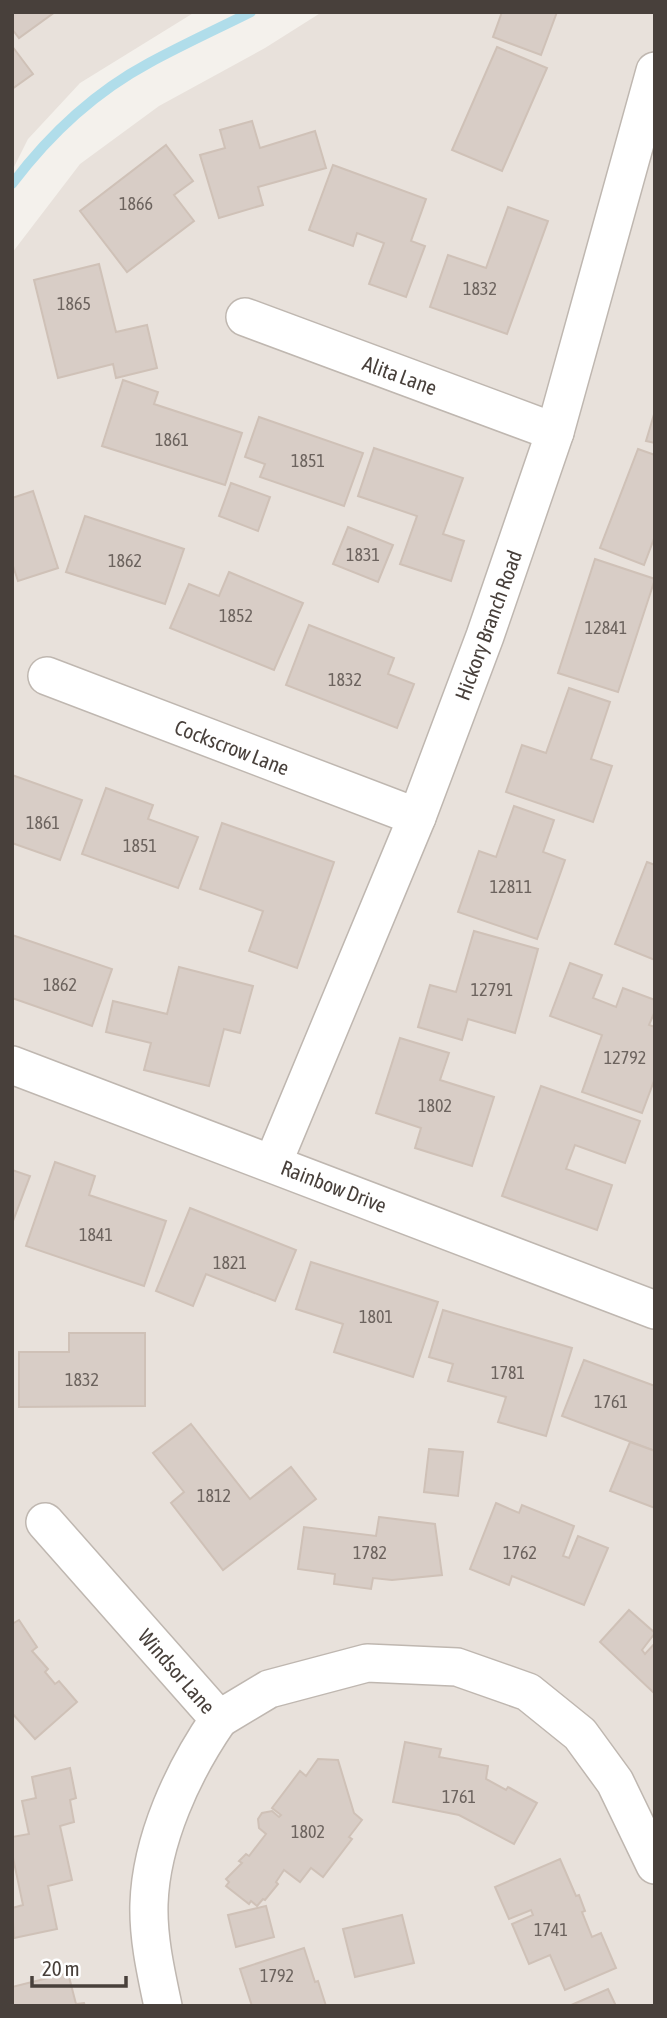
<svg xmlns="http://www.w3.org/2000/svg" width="667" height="2018" font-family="'Asap Condensed',sans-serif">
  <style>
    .residential { fill: #e8e1db }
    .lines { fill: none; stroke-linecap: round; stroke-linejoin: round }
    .stream { stroke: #b0ddea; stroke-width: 10 }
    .building { fill: #d8cdc6; stroke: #cfc1b7; stroke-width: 2 }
    .minor-casing { stroke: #bfb7b0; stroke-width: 40 }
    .minor { stroke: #fff; stroke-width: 37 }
    .labels { text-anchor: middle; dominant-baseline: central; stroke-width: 5; stroke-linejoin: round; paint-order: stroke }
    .number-label { font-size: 18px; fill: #6c635e }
    .street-label { font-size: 21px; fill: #48403b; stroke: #fff }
  </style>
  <rect width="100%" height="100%" fill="#f4f1ec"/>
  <g class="residential">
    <path d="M12 12H195L80 83 28 139 12 171Z"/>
    <path d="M322 12H655V2006H12V253L80 164 159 106 265 48Z"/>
  </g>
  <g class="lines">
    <path class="stream" d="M12 184C49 135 95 92 149 63 182 45 217 29 251 12"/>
  </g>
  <g class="building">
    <path d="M12 12H55L19 38 12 29Z"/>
    <path d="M502 12H557L541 55 493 37Z"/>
    <path d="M12 46 33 74 12 89Z"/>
    <path d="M497 47 547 68 502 171 452 150Z"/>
    <path d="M252 121 260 148 315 131 326 168 258 187 263 205 219 218 200 155 225 148 220 130Z"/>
    <path d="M166 145 193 181 174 195 194 221 127 272 80 211Z"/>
    <path d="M333 165 426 199 411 241 425 246 406 297 369 284 384 243 357 233 353 246 309 230Z"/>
    <path d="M508 207 548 221 507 334 430 307 448 255 486 268Z"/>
    <path d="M99 264 116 332 147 325 157 368 116 378 113 364 58 378 34 280Z"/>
    <path d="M123 380 158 392 154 404 242 433 225 485 102 446Z"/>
    <path d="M655 411V443L646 441Z"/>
    <path d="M259 417 363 453 344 506 260 477 265 464 245 457Z"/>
    <path d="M374 448 463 478 443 534 464 541 451 581 400 564 417 516 358 496Z"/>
    <path d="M638 449 655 455V536L644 565 600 548Z"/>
    <path d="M231 483 270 497 258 531 219 516Z"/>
    <path d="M33 491 58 568 18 581 12 563V498Z"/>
    <path d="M85 516 184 549 165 604 66 572Z"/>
    <path d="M348 527 393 545 378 582 333 564Z"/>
    <path d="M595 559 655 579 618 692 558 673Z"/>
    <path d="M229 572 303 603 274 670 170 628 189 584 219 596Z"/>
    <path d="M309 625 394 658 388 674 414 684 397 728 286 685Z"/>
    <path d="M569 688 610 702 591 759 612 766 593 822 506 792 522 745 546 753Z"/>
    <path d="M12 775 82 800 60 860 12 843Z"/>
    <path d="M106 788 153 805 148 819 198 837 178 888 82 854Z"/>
    <path d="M514 806 554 820 543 852 565 860 537 939 458 912 479 851 496 857Z"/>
    <path d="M222 823 334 862 297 968 249 951 263 911 200 889Z"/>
    <path d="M647 862 655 865V960L615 944Z"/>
    <path d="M474 931 538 949 515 1033 468 1019 462 1040 418 1027 430 985 456 992Z"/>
    <path d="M12 935 112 969 92 1026 12 998Z"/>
    <path d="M570 963 602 975 593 998 616 1007 623 988 655 1000V1011L649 1025 655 1027V1078L642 1113 582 1092 602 1035 550 1016Z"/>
    <path d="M179 967 253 986 240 1033 224 1029 209 1086 144 1070 151 1043 106 1032 113 1001 167 1014Z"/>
    <path d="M400 1038 449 1053 440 1080 494 1097 472 1166 415 1148 421 1128 376 1113Z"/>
    <path d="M541 1086 640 1121 625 1163 575 1145 566 1169 612 1185 597 1230 502 1196Z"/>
    <path d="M55 1162 95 1176 89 1195 166 1221 144 1286 26 1246Z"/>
    <path d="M12 1170 30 1176 13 1221 12 1220Z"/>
    <path d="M190 1208 296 1250 275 1301 206 1274 193 1306 156 1291Z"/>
    <path d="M311 1262 438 1302 413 1377 334 1352 343 1324 296 1309Z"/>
    <path d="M443 1310 572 1348 546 1436 498 1422 506 1397 448 1381 453 1364 429 1357Z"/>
    <path d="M69 1333H145V1406L19 1407V1352H69Z"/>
    <path d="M584 1360 655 1386V1451L562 1416Z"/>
    <path d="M191 1424 250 1499 291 1467 316 1499 223 1570 171 1503 184 1492 153 1453Z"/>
    <path d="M630 1442 655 1451V1508L610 1491Z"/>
    <path d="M429 1449 463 1452 458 1496 424 1492Z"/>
    <path d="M496 1503 519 1513 522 1505 574 1526 563 1556 569 1558 578 1536 608 1548 584 1605 512 1576 509 1585 470 1569Z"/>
    <path d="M379 1517 435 1524 442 1575 392 1580 373 1578 371 1589 334 1584 335 1574 298 1569 304 1527 376 1536Z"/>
    <path d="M629 1610 655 1633 642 1650 645 1654 655 1643V1694L600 1642Z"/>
    <path d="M19 1620 37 1647 32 1651 48 1669 45 1672 55 1684 59 1681 77 1702 35 1739 12 1713V1624Z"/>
    <path d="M405 1742 441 1749 439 1757 488 1766 486 1779 506 1790 508 1787 537 1803 514 1844 459 1815 393 1802Z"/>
    <path d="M318 1759 338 1760 354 1813 362 1820 349 1837 352 1839 323 1877 311 1868 300 1882 284 1870 276 1882 278 1884 265 1900 263 1899 257 1906 251 1901 249 1904 226 1886 229 1882 226 1879 242 1863 239 1861 246 1854 249 1856 266 1834 259 1828 258 1819 262 1813 272 1811 279 1817 281 1815 272 1808 300 1771 306 1776Z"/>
    <path d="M70 1768 76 1798 70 1800 74 1822 60 1826 72 1880 48 1886 57 1929 14 1938 12 1908 23 1905 12 1853V1837L29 1834 22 1801 36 1798 32 1777Z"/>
    <path d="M560 1859 576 1896 579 1895 585 1911 582 1912 592 1937 601 1933 616 1968 565 1990 550 1955 529 1964 512 1924 533 1915 531 1910 509 1919 495 1887Z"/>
    <path d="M266 1906 274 1937 236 1947 228 1915Z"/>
    <path d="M402 1915 414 1963 355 1977 343 1929Z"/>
    <path d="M304 1948 315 1982 318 1981 326 2006H252L240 1969Z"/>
    <path d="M68 1973 76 2004 84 2003 85 2006H12V1987Z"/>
    <path d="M608 1989 616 2006H569Z"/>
  </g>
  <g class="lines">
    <g class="minor-casing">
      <g id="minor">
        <path d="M245 317 555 432"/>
        <path d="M47 676 417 817"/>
        <path d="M12 1065 655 1310"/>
        <path d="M273 1163 417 817 485 636 555 432 655 71"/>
        <path d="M45 1522 219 1719C183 1771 151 1840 149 1904 148 1938 156 1973 163 2006"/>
        <path d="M219 1719 269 1689 367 1663 457 1667 528 1692 580 1734 615 1782 655 1865"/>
      </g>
    </g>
    <use href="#minor" class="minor"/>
  </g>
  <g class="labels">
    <g class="number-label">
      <text x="136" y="203">1866</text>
      <text x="480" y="288">1832</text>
      <text x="74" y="303">1865</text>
      <text x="172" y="439">1861</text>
      <text x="308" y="460">1851</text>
      <text x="363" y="554">1831</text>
      <text x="125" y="560">1862</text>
      <text x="236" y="615">1852</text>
      <text x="606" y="627">12841</text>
      <text x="345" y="679">1832</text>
      <text x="43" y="822">1861</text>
      <text x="140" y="845">1851</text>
      <text x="511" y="886">12811</text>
      <text x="60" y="984">1862</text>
      <text x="492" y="989">12791</text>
      <text x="625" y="1057">12792</text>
      <text x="435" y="1105">1802</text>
      <text x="96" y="1234">1841</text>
      <text x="230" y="1262">1821</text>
      <text x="376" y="1316">1801</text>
      <text x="508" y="1372">1781</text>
      <text x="82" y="1379">1832</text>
      <text x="611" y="1401">1761</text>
      <text x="214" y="1495">1812</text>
      <text x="370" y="1552">1782</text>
      <text x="520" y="1552">1762</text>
      <text x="459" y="1796">1761</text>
      <text x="308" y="1831">1802</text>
      <text x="551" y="1929">1741</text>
      <text x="277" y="1975">1792</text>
    </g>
    <g class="street-label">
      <text transform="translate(400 375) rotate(20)">Alita Lane</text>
      <text transform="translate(488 625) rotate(-70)">Hickory Branch Road</text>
      <text transform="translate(232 747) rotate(21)">Cockscrow Lane</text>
      <text transform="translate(334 1186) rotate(21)">Rainbow Drive</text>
      <text transform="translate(177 1671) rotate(49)">Windsor Lane</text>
    </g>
  </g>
  <rect width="667" height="2018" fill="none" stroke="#48403b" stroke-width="28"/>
  <path d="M32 1976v10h94v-10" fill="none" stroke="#48403b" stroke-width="3.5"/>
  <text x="42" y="1976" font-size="21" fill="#48403b" stroke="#ffffff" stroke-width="5" paint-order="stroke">20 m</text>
</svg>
